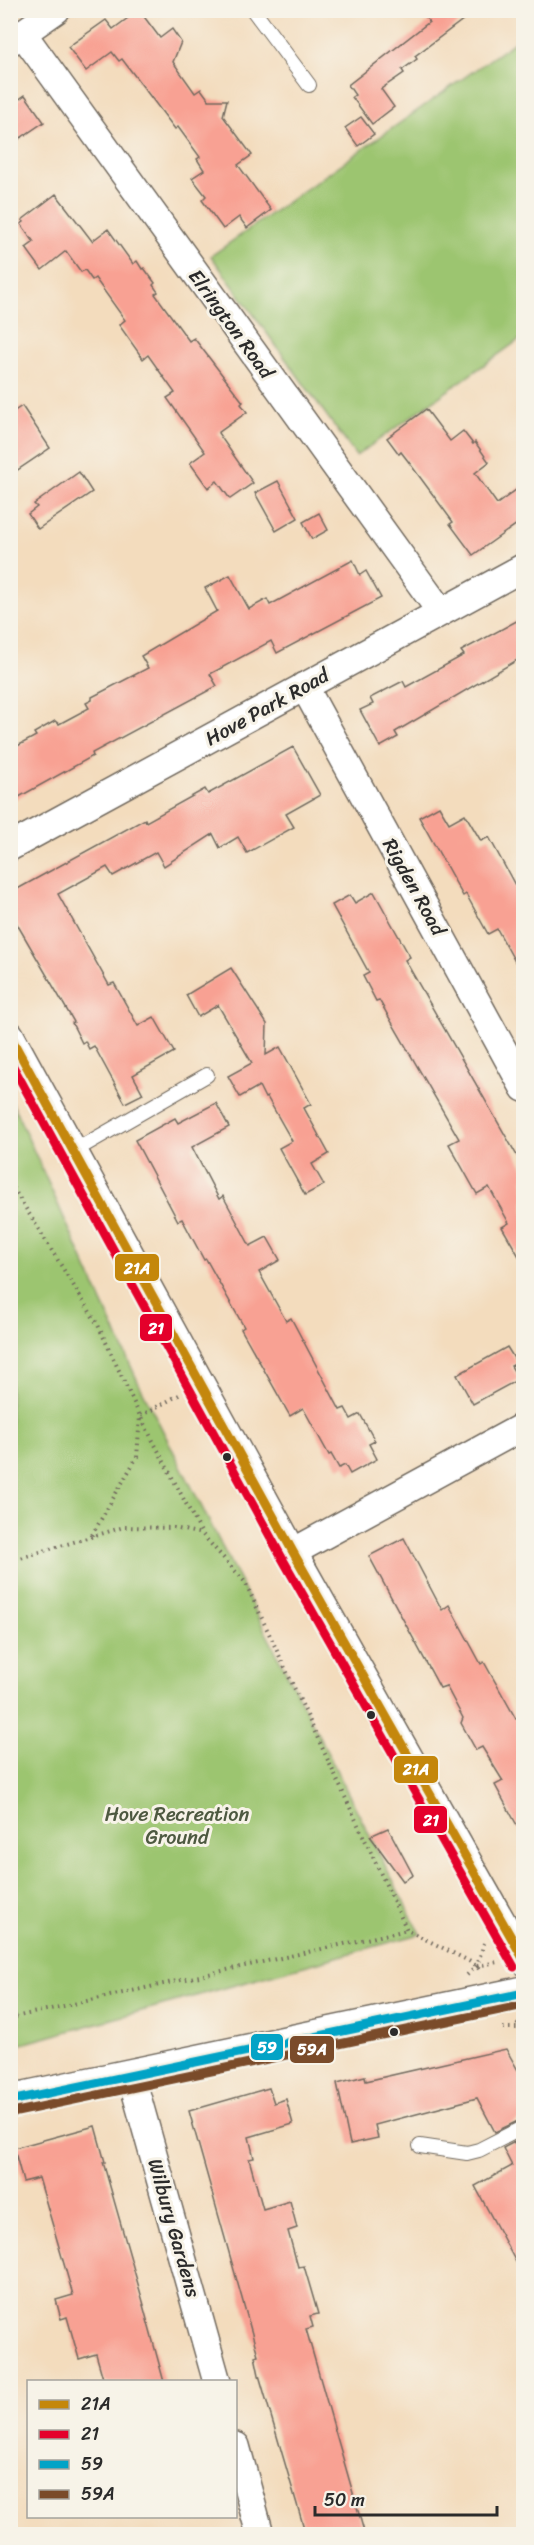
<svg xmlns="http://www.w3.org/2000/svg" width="534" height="2545" font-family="Sriracha,sans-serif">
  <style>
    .park { fill: #9cc570; stroke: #64784e; stroke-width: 1.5 }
    .building { fill: #f8a193 }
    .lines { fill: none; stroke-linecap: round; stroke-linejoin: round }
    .service-casing { stroke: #71695e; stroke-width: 16 }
    .minor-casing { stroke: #71695e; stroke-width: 30 }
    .primary-casing { stroke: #71695e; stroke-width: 36 }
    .path { stroke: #71695e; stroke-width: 4; stroke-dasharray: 1.5 4.5; stroke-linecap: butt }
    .service { stroke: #fff; stroke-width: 14 }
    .minor { stroke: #fff; stroke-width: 27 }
    .primary { stroke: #fff; stroke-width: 33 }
    .bus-1-casing { stroke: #f7f3e8; stroke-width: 14 }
    .bus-2-casing { stroke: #f7f3e8; stroke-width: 14 }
    .bus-3-casing { stroke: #f7f3e8; stroke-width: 14 }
    .bus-4-casing { stroke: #f7f3e8; stroke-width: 14 }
    .bus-1 { stroke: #c4870b; stroke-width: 9 }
    .bus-2 { stroke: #e4002b; stroke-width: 9 }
    .bus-3 { stroke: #02a3c6; stroke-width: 9 }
    .bus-4 { stroke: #7a4b2a; stroke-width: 9 }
    .bus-dot { fill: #2b2b2b; stroke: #f7f3e8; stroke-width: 2 }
    .labels { text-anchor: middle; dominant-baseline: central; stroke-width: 6; stroke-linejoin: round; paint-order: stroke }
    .street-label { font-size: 20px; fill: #2b2b2b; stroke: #f7f3e8 }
    .park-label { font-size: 20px; fill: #4d5940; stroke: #f7f3e8 }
    .line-badge { stroke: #f7f3e8; stroke-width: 2 }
    .badge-label { font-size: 16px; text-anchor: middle; font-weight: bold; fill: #fff }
  </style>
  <rect width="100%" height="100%" fill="#f7f3e8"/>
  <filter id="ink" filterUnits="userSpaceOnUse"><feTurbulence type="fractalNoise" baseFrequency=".0167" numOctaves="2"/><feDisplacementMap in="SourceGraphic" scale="12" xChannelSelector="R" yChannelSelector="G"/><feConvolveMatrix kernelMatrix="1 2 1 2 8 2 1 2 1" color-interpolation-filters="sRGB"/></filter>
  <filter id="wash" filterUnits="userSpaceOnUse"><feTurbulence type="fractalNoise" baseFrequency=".008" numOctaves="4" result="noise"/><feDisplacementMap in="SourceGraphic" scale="24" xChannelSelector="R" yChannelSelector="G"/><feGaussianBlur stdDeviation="1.35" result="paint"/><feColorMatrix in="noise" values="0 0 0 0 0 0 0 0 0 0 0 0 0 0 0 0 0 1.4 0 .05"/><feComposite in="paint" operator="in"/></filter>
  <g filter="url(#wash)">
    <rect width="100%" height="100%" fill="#f3dcbd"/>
    <g class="park">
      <path d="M519 39 524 45 523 337 356 456 211 256Z"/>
      <path d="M10 1098 139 1384 420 1934 11 2047Z"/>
    </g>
    <g id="blocks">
      <g class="building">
        <path d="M139 10 160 38 172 29 181 42 173 62 195 93 201 89 209 100H227L223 116 252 155 238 165 271 210 247 228 239 217 223 229 202 200 206 196 192 178 204 170 197 159 200 157 178 127 175 129 122 59 119 61 112 52 86 71 68 47 106 20 113 29Z"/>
        <path d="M421 10H476L415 56 417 59 402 70 404 73 381 89 394 107 372 124 352 97 355 95 348 85 429 22Z"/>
        <path d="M25 95 44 122 10 145V106Z"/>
        <path d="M361 117 374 134 358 146 345 128Z"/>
        <path d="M56 194 92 241 108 229 133 264 137 261 142 269 144 268 155 283 153 285 158 292 155 294 189 341 194 338 243 402 241 404 247 412 218 433 253 483 230 499 217 481 208 488 190 463 205 452 167 398 175 393 148 355 143 359 119 325 125 320 95 278 92 280 85 270 81 272 66 251 42 270 26 248 34 242 21 224 24 222 22 220Z"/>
        <path d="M22 406 50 448 10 475V414Z"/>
        <path d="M426 409 450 441 463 431 473 444 475 442 489 462 475 473 497 504 524 484V519L473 555 450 524 453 522 408 461 401 452 399 454 387 438Z"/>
        <path d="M79 472 92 492 38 529 28 514 37 507 34 504Z"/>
        <path d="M278 481 298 518 276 531 255 493Z"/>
        <path d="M319 513 328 530 312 539 303 522Z"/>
        <path d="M353 560 360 575 366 571 381 598 277 653 271 641 210 674 217 686 92 753 93 756 10 802V750L36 736 34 733 55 721 59 724 89 708 86 703 92 700V697L148 668 141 656 217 611 205 588 230 575 249 609 267 599 270 605Z"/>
        <path d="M524 617V656L395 732 398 737 380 747 360 710 373 704 370 698 403 681 406 687 464 655 461 651Z"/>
        <path d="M293 747 320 795 286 814 294 827 247 853 238 837 220 848 213 834 164 866 156 852 113 876 107 867 58 894 109 985 114 983 138 1026 154 1017 174 1052 133 1075 143 1094 125 1103 94 1046 89 1049 85 1041 82 1043 72 1023 74 1022 10 912V893L145 819 146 822 205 789 208 794Z"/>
        <path d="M439 806 449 823 465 814 481 841 489 837 516 887 524 882V978L497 929 488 934 466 894 463 896 419 817Z"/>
        <path d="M374 892 410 957 405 960 524 1168V1265L502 1227 509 1223 489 1187 477 1194 449 1144 459 1139 379 1000 376 1001 363 976 369 973 332 905 350 895 355 903Z"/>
        <path d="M231 968 267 1024 266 1055 280 1047 311 1104 304 1108 329 1154 312 1164 324 1185 305 1195 279 1148 292 1141 267 1097 265 1098 259 1086 240 1097 228 1076 252 1063 218 1005 198 1017 186 995Z"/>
        <path d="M216 1103 229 1127 192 1147 219 1199 223 1196 250 1246 267 1237 280 1260 259 1272 286 1321 291 1318 340 1410 345 1408 351 1419 360 1414 375 1441 369 1444 377 1459 350 1474 345 1465 339 1468 331 1454 329 1455 303 1408 290 1416 241 1329 244 1327 206 1259 204 1260 182 1219 178 1221 135 1140 175 1118 178 1123Z"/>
        <path d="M507 1347 517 1363 511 1366 519 1379 473 1404 457 1375Z"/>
        <path d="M404 1538 442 1610 449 1605 481 1664 484 1662 516 1719 524 1715V1838L495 1785 503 1781 482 1747 476 1750 461 1723 463 1718 446 1686 440 1688 369 1556Z"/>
        <path d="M388 1828 413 1875 403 1881 370 1836Z"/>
        <path d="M506 2049 524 2081V2118L495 2132 477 2098 375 2125 378 2138 350 2144 337 2083 365 2076 366 2081Z"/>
        <path d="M269 2088 274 2103 286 2099 293 2124 249 2137 254 2158 249 2159 263 2209 290 2201 297 2228 288 2231 298 2267 304 2266 318 2314 310 2316 313 2327 306 2329 365 2535H306L259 2375 255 2356 258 2355 189 2111Z"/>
        <path d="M95 2126 105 2162H103L144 2305H143L164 2382H104L96 2354 79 2359 67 2317 61 2319 56 2300 73 2295 39 2178 23 2182 14 2148Z"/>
        <path d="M524 2137V2277L475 2186 512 2166 503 2148Z"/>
      </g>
    </g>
  </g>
  <g filter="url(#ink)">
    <use href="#blocks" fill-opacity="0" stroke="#71695e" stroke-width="1.5"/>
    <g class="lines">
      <g class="service-casing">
        <g id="service">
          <path d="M253 10 309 85"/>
          <path d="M74 1151 207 1075"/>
          <path d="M420 2146 467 2153 479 2150 524 2127"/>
        </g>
      </g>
      <g class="minor-casing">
        <g id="minor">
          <path d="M23 34 441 612"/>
          <path d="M10 42 56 10"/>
          <path d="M304 686 524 1088"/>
          <path d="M10 847 524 567"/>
          <path d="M10 1035 293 1552 524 1961"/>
          <path d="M293 1552 524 1426"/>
          <path d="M131 2075 217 2382"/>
          <path d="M236 2446 260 2534"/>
        </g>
      </g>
      <g class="primary-casing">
        <path id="primary" d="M10 2101 524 1993"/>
      </g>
      <g class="path">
        <path d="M10 1183 98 1325 140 1416 202 1534 245 1582 407 1930 467 1960 477 1966 481 1973"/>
        <path d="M92 1535 137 1457 140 1416 179 1395"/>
        <path d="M10 1561 124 1527 174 1528 202 1534"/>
        <path d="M477 1966 497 1962"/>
        <path d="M467 1975 477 1966 484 1943"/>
        <path d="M10 2018 407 1930"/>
        <path d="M517 2023 524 2031"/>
        <path d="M503 2028H520"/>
      </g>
      <use href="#service" class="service"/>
      <use href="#minor" class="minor"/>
      <use href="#primary" class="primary"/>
      <g class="bus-1-casing">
        <path id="bus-1" d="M10 1036 293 1552 524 1960"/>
      </g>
      <g class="bus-2-casing">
        <path id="bus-2" d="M10 1061 282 1558 514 1967"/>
      </g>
      <g class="bus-3-casing">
        <path id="bus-3" d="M10 2101 524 1993"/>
      </g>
      <g class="bus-4-casing">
        <path id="bus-4" d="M12 2113 524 2005"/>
      </g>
      <use href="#bus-1" class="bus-1"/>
      <use href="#bus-2" class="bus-2"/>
      <use href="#bus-3" class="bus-3"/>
      <use href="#bus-4" class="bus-4"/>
    </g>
  </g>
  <g class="bus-dot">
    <circle cx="227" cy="1457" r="5"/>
    <circle cx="371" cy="1715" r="5"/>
    <circle cx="394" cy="2032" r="5"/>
  </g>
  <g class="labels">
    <g class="street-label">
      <text transform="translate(231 324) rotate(54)">Elrington Road</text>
      <text transform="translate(267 707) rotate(-29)">Hove Park Road</text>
      <text transform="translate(414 887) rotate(61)">Rigden Road</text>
      <text transform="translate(174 2228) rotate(74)">Wilbury Gardens</text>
    </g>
    <g class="park-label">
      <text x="177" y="1814">Hove Recreation<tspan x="177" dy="23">Ground</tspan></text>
    </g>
  </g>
  <g class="line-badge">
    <rect x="114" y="1253" width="46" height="29" rx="6" fill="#c4870b"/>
    <rect x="139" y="1313" width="34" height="29" rx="6" fill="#e4002b"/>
    <rect x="393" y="1755" width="46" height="29" rx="6" fill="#c4870b"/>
    <rect x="413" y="1805" width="35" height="29" rx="6" fill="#e4002b"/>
    <rect x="250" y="2033" width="34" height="28" rx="6" fill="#02a3c6"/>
    <rect x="289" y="2035" width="46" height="29" rx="6" fill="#7a4b2a"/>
  </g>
  <g class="badge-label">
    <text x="137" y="1274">21A</text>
    <text x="156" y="1334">21</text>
    <text x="416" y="1775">21A</text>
    <text x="431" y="1826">21</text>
    <text x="267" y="2053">59</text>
    <text x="312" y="2055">59A</text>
  </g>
  <rect width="534" height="2545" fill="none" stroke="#f7f3e8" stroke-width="36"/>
  <rect x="27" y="2380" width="210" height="138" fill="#f7f3e8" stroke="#a5a39c" stroke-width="1.5"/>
  <rect x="39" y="2400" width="30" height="9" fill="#c4870b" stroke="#a5a39c" stroke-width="1.5"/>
  <text x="81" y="2410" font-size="18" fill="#2b2b2b">21A</text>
  <rect x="39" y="2430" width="30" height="9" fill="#e4002b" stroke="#a5a39c" stroke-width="1.5"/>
  <text x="81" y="2440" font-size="18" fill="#2b2b2b">21</text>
  <rect x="39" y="2460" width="30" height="9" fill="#02a3c6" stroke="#a5a39c" stroke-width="1.5"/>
  <text x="81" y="2470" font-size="18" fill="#2b2b2b">59</text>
  <rect x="39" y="2490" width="30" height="9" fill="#7a4b2a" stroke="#a5a39c" stroke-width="1.5"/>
  <text x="81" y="2500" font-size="18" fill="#2b2b2b">59A</text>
  <path d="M315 2506v9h182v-9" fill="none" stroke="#2b2b2b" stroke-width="3"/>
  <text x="324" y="2506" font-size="18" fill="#2b2b2b" stroke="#f7f3e8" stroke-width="4.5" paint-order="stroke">50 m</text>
</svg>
